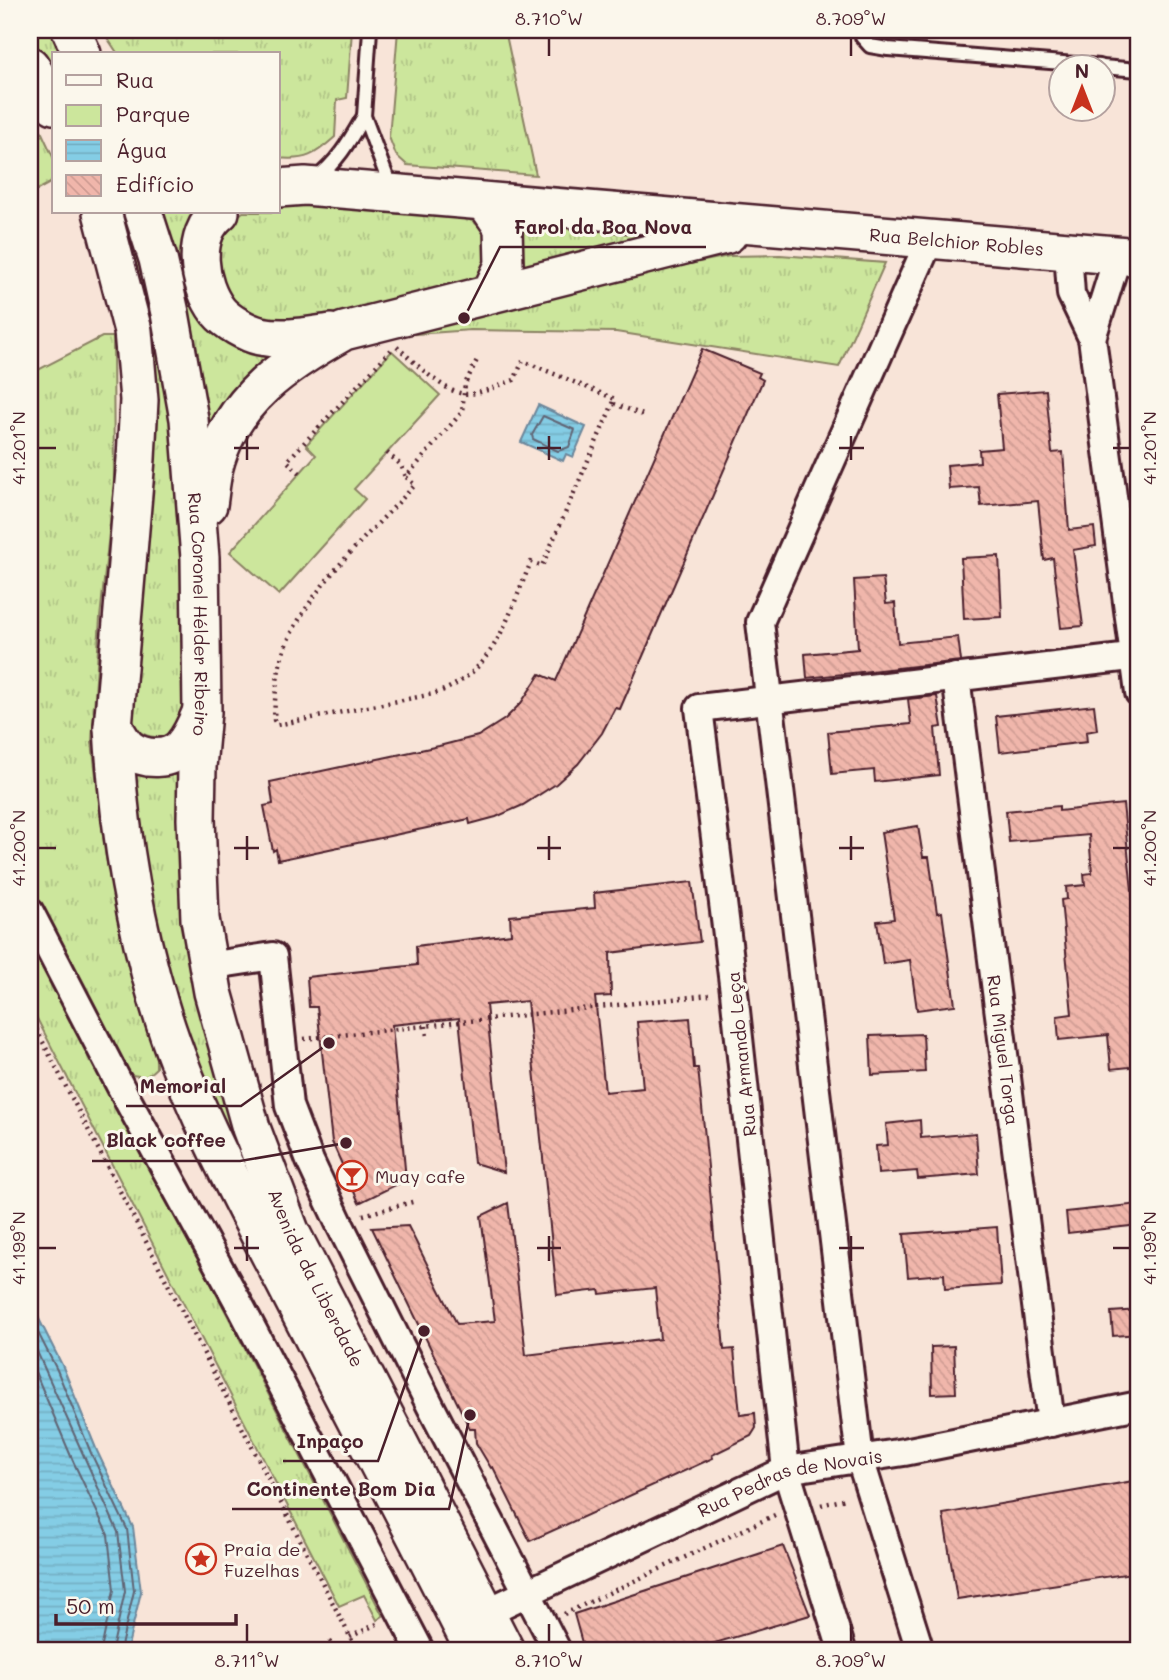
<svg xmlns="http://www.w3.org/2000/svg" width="1169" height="1680" font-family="Mali,sans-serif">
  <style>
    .grass { fill: url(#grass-tufts); stroke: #8b8264; stroke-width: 2 }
    .green { fill: #cce69c; stroke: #8b8264; stroke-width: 2 }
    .water { fill: url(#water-rules); stroke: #6d879b; stroke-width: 2 }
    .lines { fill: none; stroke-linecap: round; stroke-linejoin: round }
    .shore { stroke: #616575; stroke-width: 2 }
    .building { fill: url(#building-back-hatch); stroke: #4a1f2b; stroke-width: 2 }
    .lane-casing { stroke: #4a1f2b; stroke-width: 18 }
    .street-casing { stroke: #4a1f2b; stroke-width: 32 }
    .secondary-casing { stroke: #4a1f2b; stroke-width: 42 }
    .path { stroke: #4a1f2b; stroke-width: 4.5; stroke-dasharray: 2 5; stroke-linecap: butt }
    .lane { stroke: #fbf7ec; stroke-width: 12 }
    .street { stroke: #fbf7ec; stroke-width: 26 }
    .secondary { stroke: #fbf7ec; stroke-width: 37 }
    .ticks { fill: none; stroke: #4a1f2b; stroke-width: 2.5 }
    .labels { text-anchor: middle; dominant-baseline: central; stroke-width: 6; stroke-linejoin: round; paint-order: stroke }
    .street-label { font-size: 18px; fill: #4a1f2b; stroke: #fbf7ec }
    .poi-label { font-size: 18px; fill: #4a1f2b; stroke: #fbf7ec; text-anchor: start }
    .leader { fill: none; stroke: #4a1f2b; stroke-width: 2.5 }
    .callout-dot { fill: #4a1f2b; stroke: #fbf7ec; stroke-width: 2.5 }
    .callout-label { font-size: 19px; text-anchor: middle; font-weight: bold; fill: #4a1f2b; stroke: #fbf7ec; stroke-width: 6; stroke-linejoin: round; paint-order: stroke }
    .neatline { fill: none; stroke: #4a1f2b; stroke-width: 2.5 }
    .ticks-label { font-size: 18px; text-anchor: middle; fill: #4a1f2b }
  </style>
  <defs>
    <pattern id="grass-tufts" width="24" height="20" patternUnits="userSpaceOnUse" patternTransform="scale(1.75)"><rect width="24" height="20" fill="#cce69c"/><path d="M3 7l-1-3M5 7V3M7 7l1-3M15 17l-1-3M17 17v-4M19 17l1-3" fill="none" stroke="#b1c587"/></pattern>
    <pattern id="water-rules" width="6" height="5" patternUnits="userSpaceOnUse" patternTransform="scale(1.75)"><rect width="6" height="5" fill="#84cde5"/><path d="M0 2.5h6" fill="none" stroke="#74b0c5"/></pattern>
    <pattern id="building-back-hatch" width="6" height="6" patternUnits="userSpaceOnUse" patternTransform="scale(1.75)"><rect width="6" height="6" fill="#f0b6ab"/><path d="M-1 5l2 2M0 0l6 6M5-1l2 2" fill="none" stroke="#cf9c93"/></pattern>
  </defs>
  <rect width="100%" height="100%" fill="#f8e4d8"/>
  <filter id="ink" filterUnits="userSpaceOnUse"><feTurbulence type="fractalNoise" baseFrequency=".0143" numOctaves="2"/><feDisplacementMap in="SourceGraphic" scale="14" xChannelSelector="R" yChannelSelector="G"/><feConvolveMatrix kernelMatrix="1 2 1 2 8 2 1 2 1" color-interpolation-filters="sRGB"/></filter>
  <g filter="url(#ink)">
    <g class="grass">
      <path d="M30 30H53L65 54H54V75L30 36Z"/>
      <path d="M102 30H352L347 98 337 100 335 137C315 155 306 161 278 158V54H118Z"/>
      <path d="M398 30H505L536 175 407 165 396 155 389 137Z"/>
      <path d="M30 107 54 159V181L30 194Z"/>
      <path d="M278 201 465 216C493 233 490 246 481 275L469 282 289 327 230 307 215 258 217 244 233 220 243 212H278Z"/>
      <path d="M116 212H127C147 277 166 342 174 409 186 512 184 616 184 720 168 742 141 744 129 717Z"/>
      <path d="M157 212H206L190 282 285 351 206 455Z"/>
      <path d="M513 219 673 234 518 270C524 251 521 237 513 219Z"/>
      <path d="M780 255 885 263 839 367 616 332 471 330 388 336 689 264 729 256Z"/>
      <path d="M102 337H113L114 486 100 618 92 742 105 852 121 937 156 1053V1068L146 1077 132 1075 123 1063 30 883V374Z"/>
      <path d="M127 767 182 769 260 1190 221 1131 152 930Z"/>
      <path d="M30 933 383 1616 377 1620 364 1595 339 1606 30 1005Z"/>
    </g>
    <path class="green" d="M392 351 440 395 354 489 365 499 279 595 230 552 316 455 306 445Z"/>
    <g class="water">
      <path d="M538 405 586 427 573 457 566 454 563 461 521 442Z"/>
      <path d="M30 1301 63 1367 97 1451 133 1527 141 1592 127 1650H30Z"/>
    </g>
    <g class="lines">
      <g class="shore">
        <path d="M543 416 575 430 569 447 558 451 533 439 532 435Z"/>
        <path d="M30 1317 57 1370 91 1453 127 1529 134 1591 120 1650"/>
        <path d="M30 1336 118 1532 125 1591 112 1650"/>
        <path d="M30 1360 73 1461 108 1535 114 1590 101 1650"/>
      </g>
    </g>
    <g class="building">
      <path d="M702 349 760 373 758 377 763 380 620 709 615 708 602 733 578 764 556 784 523 805 496 817 470 824 469 819 278 860 276 849 273 851 264 806 273 804 270 782 439 746 478 736 505 719 521 703 540 674 556 681Z"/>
      <path d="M1046 390 1052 453 1063 452 1069 530 1094 527 1096 546 1073 550 1083 626 1061 628 1053 558 1044 560 1038 501 981 506 979 487 949 489 947 465 980 462 979 450 1002 448 997 394Z"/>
      <path d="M999 556 1002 617 964 619 961 558Z"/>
      <path d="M883 578 886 604 895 603 898 643 958 637 961 661 807 678 805 654 858 649 854 580Z"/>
      <path d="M937 696 942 727 935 728 939 775 875 782 874 770 832 774 828 732 911 724 908 699Z"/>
      <path d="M1094 705 1097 730 1086 732 1087 742 1000 752 996 716Z"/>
      <path d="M1123 804 1135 919H1131L1139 1014V1066L1111 1069 1108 1035 1059 1040 1057 1016 1072 1014 1061 900 1067 899 1066 887 1085 885 1084 874 1092 873 1089 835 1009 842 1006 811 1059 806V811Z"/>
      <path d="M918 826 923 857H929L937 913 942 912 955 1005 917 1010 910 960 883 964 877 921 894 919 881 832Z"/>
      <path d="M692 882 700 942 610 953 611 996 595 997 605 1092 643 1088 637 1022 690 1018 694 1068H698L708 1167 724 1350 734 1349 740 1415 755 1413 756 1428 751 1436 712 1455 713 1458 530 1541 493 1467 491 1468 476 1443 475 1429H470L372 1228 408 1226 457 1324 495 1321 481 1216 508 1203 526 1355 660 1339 655 1288 600 1294 599 1290 557 1295 527 1001 486 1005 504 1172 474 1163 459 1018 392 1025 406 1180 359 1203 332 1142 317 1007H309L307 977 417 965 416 946 511 934 510 916 595 908 594 893Z"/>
      <path d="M923 1034 925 1072 872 1075 870 1036Z"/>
      <path d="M920 1120 921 1138 976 1133 979 1174 918 1179 917 1171 878 1174 876 1146 888 1145 886 1124Z"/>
      <path d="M1139 1204V1225L1068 1233 1066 1212Z"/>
      <path d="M997 1227 1001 1285 945 1289 944 1274 908 1277 904 1234Z"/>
      <path d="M1139 1310V1334L1113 1336 1111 1312Z"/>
      <path d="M954 1346 956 1393 932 1394 931 1347Z"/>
      <path d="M1139 1480V1572L957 1599 943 1514Z"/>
      <path d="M783 1546 810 1615 691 1650H584L574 1614Z"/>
    </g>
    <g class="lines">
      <g class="lane-casing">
        <g id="lane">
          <path d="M370 30 364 116 388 180 394 186"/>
          <path d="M862 30V37L870 46 888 49 1100 66"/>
          <path d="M1102 67 1139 70"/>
          <path d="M315 179C338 162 350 140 364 116"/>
        </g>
      </g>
      <g class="street-casing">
        <g id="street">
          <path d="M1068 251 1071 294 1092 338 1139 693"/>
          <path d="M1092 338 1118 255"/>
          <path id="s1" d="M956 677 1051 1423"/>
          <path d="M30 912 127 1099 242 1309 420 1650"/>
          <path d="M208 966 273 956 289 1106 310 1161 340 1225 431 1407 557 1650"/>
          <path id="s2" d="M470 1620 786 1470 904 1452 1139 1405"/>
          <path d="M842 1650 786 1470 734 992 699 708 1139 656"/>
          <path d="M920 1650 860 1459 760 622 930 239"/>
        </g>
      </g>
      <g class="secondary-casing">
        <g id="secondary">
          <path d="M71 30 82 54"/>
          <path d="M30 66 54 105"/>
          <path id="s3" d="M278 188 305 186 401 194 1139 257"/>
          <path d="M486 202 503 227 504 265 491 293"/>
          <path d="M102 212 133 331 139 400 136 459 113 727C118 820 132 914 159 1004 188 1102 238 1193 285 1283 348 1406 412 1527 474 1650"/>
          <path id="s4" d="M143 212 158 259 170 313 189 419 200 558 202 712 197 767 196 819 200 919 213 992 251 1128 290 1231 505 1650"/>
          <path d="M220 212C190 235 198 285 218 311 227 322 247 333 260 336 284 341 308 336 331 333"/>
          <path d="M208 505C210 492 211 479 214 467 231 399 287 363 344 331L728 234"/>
          <path d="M113 727C118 734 123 745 130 750 145 760 169 761 182 747 191 737 196 725 201 713"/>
        </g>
      </g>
      <g class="path">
        <path d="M397 347C414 361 443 393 466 394 482 394 500 385 514 380L523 361 615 399 542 566 531 562C508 615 495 675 433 694L277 725 274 720C275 694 277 665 288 640 317 580 370 533 415 485L406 477 462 412 465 384 478 358"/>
        <path d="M614 404 646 416"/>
        <path d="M387 453 401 465 406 477"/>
        <path d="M300 473 287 461 391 350"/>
        <path d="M30 1017 357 1650"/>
        <path d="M426 1026 427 1038"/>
        <path d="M304 1039 709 995"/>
        <path d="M363 1215 416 1201"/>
        <path d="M821 1505 846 1499"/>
        <path d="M564 1614 775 1515"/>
        <path d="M350 1637 381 1622"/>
        <path d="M330 1641 335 1650"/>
      </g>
      <use href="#lane" class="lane"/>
      <use href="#street" class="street"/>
      <use href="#secondary" class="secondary"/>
    </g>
  </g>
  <path class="ticks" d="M549 38V56M851 38V56M247 436V460M549 436V460M851 436V460M38 448H56M234 448H259M537 448H561M839 448H864M1113 448H1130M247 836V860M549 836V860M851 836V860M38 848H56M234 848H259M537 848H561M839 848H864M1113 848H1130M247 1236V1261M549 1236V1261M851 1236V1261M38 1248H56M234 1248H259M537 1248H561M839 1248H864M1113 1248H1130M247 1624V1642M549 1624V1642M851 1624V1642"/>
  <defs>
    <g id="bar-ring" transform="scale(1.575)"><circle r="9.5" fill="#fbf7ec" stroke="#c8321e" stroke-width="1.5"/><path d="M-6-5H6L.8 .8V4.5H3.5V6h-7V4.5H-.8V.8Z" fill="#c8321e"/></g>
    <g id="sight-ring" transform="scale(1.575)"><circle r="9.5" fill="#fbf7ec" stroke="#c8321e" stroke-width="1.5"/><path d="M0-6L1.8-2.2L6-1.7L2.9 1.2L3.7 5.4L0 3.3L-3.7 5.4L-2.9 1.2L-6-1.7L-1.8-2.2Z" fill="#c8321e"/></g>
  </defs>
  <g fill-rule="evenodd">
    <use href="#bar-ring" x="352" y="1176"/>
    <use href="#sight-ring" x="201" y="1559"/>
  </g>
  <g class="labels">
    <g class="street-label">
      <text stroke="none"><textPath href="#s3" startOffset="681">Rua Belchior Robles</textPath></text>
      <text stroke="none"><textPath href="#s4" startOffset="408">Rua Coronel Hélder Ribeiro</textPath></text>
      <text stroke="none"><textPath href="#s1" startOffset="376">Rua Miguel Torga</textPath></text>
      <text transform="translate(741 1054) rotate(-96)">Rua Armando Leça</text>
      <text stroke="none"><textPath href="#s4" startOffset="1092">Avenida da Liberdade</textPath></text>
      <text stroke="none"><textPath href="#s2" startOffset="350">Rua Pedras de Novais</textPath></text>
    </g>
    <g class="poi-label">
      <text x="375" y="1176">Muay cafe</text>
      <text x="224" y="1549">Praia de<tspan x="224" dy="21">Fuzelhas</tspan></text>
    </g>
  </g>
  <path class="leader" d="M464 318L500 247H706M329 1043L241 1106H126M346 1143L240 1161H92M424 1331L378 1461H283M470 1415L449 1509H232"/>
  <g class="callout-dot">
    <circle cx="464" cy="318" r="7"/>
    <circle cx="329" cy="1043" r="7"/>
    <circle cx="346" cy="1143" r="7"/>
    <circle cx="424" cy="1331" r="7"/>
    <circle cx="470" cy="1415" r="7"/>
  </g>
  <g class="callout-label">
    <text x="603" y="234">Farol da Boa Nova</text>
    <text x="183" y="1093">Memorial</text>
    <text x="166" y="1147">Black coffee</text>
    <text x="330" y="1448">Inpaço</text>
    <text x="341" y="1496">Continente Bom Dia</text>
  </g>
  <rect width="1169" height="1680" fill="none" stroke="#fbf7ec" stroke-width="77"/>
  <rect x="52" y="52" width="228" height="161" fill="#fbf7ec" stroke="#b4a19f" stroke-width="2"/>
  <rect x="66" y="75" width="35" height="10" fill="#fbf7ec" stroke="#b4a19f" stroke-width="2"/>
  <text x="116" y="88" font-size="21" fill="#4a1f2b">Rua</text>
  <rect x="66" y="105" width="35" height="21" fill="#cce69c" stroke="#b4a19f" stroke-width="2"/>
  <text x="116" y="122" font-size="21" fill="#4a1f2b">Parque</text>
  <rect x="66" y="140" width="35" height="21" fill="url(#water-rules)" stroke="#b4a19f" stroke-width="2"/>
  <text x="116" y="158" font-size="21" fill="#4a1f2b">Água</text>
  <rect x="66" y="175" width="35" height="21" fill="url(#building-back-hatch)" stroke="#b4a19f" stroke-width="2"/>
  <text x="116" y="192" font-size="21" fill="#4a1f2b">Edifício</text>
  <g transform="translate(1082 88)"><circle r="33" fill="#fbf7ec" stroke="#b4a19f" stroke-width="2"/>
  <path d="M0-5L12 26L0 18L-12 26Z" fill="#c8321e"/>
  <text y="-10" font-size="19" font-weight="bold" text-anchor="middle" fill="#4a1f2b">N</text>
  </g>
  <path d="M56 1614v10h180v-10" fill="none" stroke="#4a1f2b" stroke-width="3.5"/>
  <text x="66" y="1614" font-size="21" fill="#4a1f2b" stroke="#fbf7ec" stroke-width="5" paint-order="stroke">50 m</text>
  <rect x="38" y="38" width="1092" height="1604" class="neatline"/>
  <g class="ticks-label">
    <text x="549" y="25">8.710°W</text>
    <text x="851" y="25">8.709°W</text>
    <text transform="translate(19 448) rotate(-90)" y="6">41.201°N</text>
    <text transform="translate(1150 448) rotate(-90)" y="6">41.201°N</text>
    <text transform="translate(19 848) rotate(-90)" y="6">41.200°N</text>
    <text transform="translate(1150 848) rotate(-90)" y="6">41.200°N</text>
    <text transform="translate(19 1248) rotate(-90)" y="6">41.199°N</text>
    <text transform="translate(1150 1248) rotate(-90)" y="6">41.199°N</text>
    <text x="247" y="1667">8.711°W</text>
    <text x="549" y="1667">8.710°W</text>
    <text x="851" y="1667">8.709°W</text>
  </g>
</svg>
